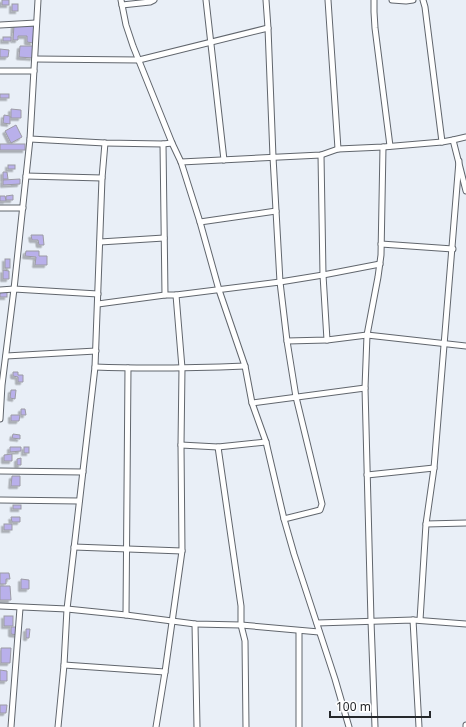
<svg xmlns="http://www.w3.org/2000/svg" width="466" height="727" font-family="'Noto Sans',sans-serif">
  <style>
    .building { fill: #b9b0eb; stroke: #9c9ba4; filter: url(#shadow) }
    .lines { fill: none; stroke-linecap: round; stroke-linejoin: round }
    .minor-casing { stroke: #61666d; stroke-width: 7 }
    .minor { stroke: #fff; stroke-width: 5 }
  </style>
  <defs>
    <filter id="shadow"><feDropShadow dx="-2.5" dy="2.5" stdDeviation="0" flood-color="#0004"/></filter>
  </defs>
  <rect width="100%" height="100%" fill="#e9eff7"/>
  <g class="building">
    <rect x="2" y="0" width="7" height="5"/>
    <rect x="12" y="4" width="6" height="7"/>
    <path d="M14 25 34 26 33 43 27 42V36H18V40H13Z"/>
    <rect x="3" y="37" width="8" height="4"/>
    <path d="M20 46H33V58L19 57Z"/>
    <path d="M0 49 9 50 8 57H0Z"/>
    <rect x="0" y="94" width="9" height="4"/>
    <path d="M11 109 21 110V118H11Z"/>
    <path d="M4 115 10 116V124L3 123Z"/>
    <path d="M16 125 22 137 11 143 5 131Z"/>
    <rect x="0" y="144" width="25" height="6"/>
    <rect x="8" y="165" width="7" height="4"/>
    <path d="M3 172H7L8 179H3Z"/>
    <path d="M20 179V184L3 185V180Z"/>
    <path d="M13 195V200H6V196Z"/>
    <path d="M0 196H5L6 201H0Z"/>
    <path d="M31 235H43L44 245H39L38 240H32Z"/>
    <path d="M26 251H39V256H47V265H35L36 257 25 256Z"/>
    <rect x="5" y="259" width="5" height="9"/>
    <path d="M3 270 9 271V279H3Z"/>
    <rect x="0" y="292" width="7" height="5"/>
    <path d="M13 372H18V375H23V382H18V377L13 376Z"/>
    <path d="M11 390H16L15 399 10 398Z"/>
    <path d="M21 409H25L26 415H21Z"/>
    <path d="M11 415H20L19 421H11Z"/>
    <path d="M13 434 20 435V439L12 438Z"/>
    <path d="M10 447H21V451L10 452Z"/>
    <rect x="24" y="447" width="5" height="6"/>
    <path d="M12 454V461H4V455Z"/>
    <path d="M21 458V465H17V459Z"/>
    <path d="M12 476H20V486H11Z"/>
    <rect x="13" y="505" width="8" height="4"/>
    <path d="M11 517H20V522H12Z"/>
    <rect x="4" y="524" width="8" height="6"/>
    <path d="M0 573H9L10 579H6V584H0Z"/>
    <path d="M21 579 29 580V589H21Z"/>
    <path d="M0 586H10L11 600H0Z"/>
    <rect x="4" y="616" width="9" height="10"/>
    <path d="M11 627H17V635L11 634Z"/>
    <path d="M26 629H30L29 638H26Z"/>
    <path d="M1 648H11L10 663H1Z"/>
    <path d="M0 670 7 671V681H0Z"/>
    <path d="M0 705H7L6 713H0Z"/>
  </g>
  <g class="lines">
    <g class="minor-casing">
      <g id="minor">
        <path d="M121 0 126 25 133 46 172 143 181 162 200 222 219 290 245 366 252 403 266 442 284 519 294 554 335 679 349 727"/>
        <path d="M206 0 224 160"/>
        <path d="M266 0 268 28 273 157 280 282 287 341 296 397 322 504 320 510 284 519"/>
        <path d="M328 0 338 149"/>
        <path d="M374 0V12L375 28 390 146"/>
        <path d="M392 0 406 1 413 0"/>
        <path d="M423 0 425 7 442 142"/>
        <path d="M122 5 150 2 154 0"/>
        <path d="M0 25 36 23"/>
        <path d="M35 59 139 60 268 28"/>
        <path d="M0 71H34"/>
        <path d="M30 139 105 143 163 144 172 143"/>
        <path d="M453 140 466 191"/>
        <path d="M163 144 165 295"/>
        <path d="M321 155 323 275 327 340"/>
        <path d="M181 162 321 155 338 149 383 147 442 142 453 140 466 137"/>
        <path d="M26 176 102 178"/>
        <path d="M0 208H23"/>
        <path d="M200 222 276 211"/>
        <path d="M100 242 164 238"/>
        <path d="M381 244 453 249"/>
        <path d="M0 290 14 289 98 294"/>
        <path d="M98 304 165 295H176L280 282 323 275 380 264"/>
        <path d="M287 341 327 340 367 335 466 346"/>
        <path d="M6 356 96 351"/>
        <path d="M95 367C145 369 195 368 245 366"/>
        <path d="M252 403 365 388"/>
        <path d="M0 419 2 385 14 289 30 139 38 0"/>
        <path d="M181 445 218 447 266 442"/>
        <path d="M218 447 241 606V625L245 641 246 727"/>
        <path d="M0 471 83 472"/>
        <path d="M367 475 434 468"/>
        <path d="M0 500 79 501"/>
        <path d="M426 524 466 523"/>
        <path d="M74 547 182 551"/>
        <path d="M0 606 67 609 126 615 195 624 241 625 319 632"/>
        <path d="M126 615 128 368"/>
        <path d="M413 620 419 727"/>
        <path d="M420 620 426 524 434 468 459 161"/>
        <path d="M317 623 413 620 466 624"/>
        <path d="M195 624 197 727"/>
        <path d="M64 665 165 672"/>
        <path d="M11 727 20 608"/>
        <path d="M58 727 64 665 67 609 95 367 102 178 105 143"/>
        <path d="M156 727 165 672 182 551 181 445 182 368 176 295"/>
        <path d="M299 727V631"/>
        <path d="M375 727 371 621 365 388 367 335 378 277 381 255 383 147"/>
        <path d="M466 727V725"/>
      </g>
    </g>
    <use href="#minor" class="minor"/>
  </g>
  <path d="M330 711v6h100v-6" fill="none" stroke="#25282b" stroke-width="2"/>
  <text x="336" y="711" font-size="12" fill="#25282b" stroke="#ffffff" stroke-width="3" paint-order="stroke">100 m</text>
</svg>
